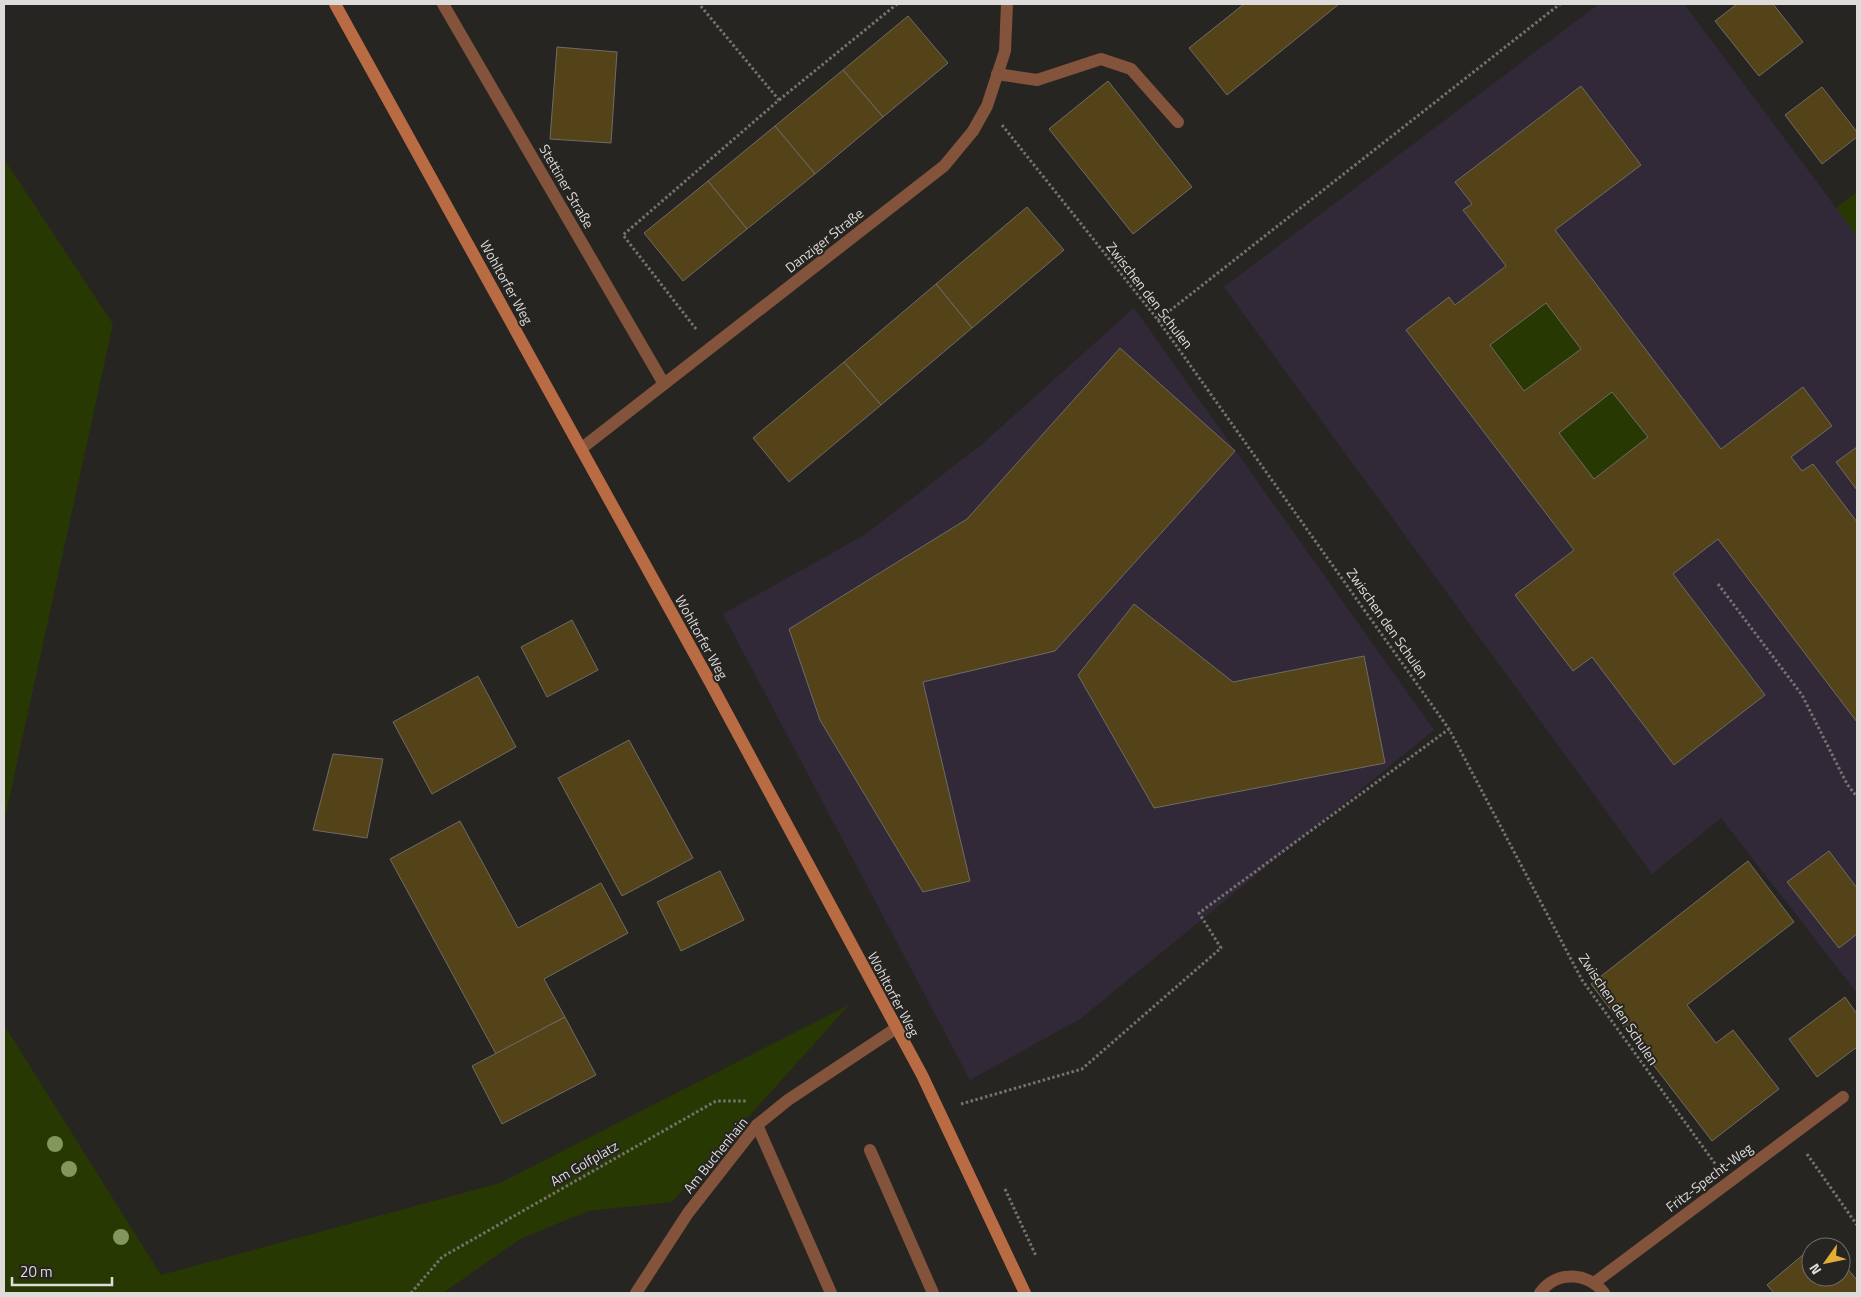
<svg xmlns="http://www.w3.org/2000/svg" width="1861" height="1297" font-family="'Titillium Web',sans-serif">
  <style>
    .education { fill: #312938 }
    .green { fill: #283802 }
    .building { fill: #544318; stroke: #6d6c67; fill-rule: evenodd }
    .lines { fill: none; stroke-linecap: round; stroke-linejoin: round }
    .path { stroke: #747370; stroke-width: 3; stroke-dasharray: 2.5 2.5; stroke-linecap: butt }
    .lane { stroke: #84533b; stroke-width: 12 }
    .street { stroke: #84533b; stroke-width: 12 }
    .secondary { stroke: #b96b44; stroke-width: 12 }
    .tree { fill: #83965b }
    .labels { text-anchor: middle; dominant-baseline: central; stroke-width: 4; stroke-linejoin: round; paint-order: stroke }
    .street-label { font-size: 14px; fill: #dddcda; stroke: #272521 }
  </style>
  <rect width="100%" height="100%" fill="#272521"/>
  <g class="education">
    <path d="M1599 4H1684L1857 236V993L1721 818 1652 874 1224 287Z"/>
    <path d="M1134 308 1434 730 1080 1019 970 1080 723 614 866 534 981 445Z"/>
  </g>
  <g class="green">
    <path d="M4 159 113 324 4 822Z"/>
    <path d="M1857 192V236L1836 208Z"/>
    <path d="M1546 303 1581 349 1524 391 1490 345Z"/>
    <path d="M1612 392 1648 437 1594 479 1559 433Z"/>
    <path d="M849 1005 672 1202 588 1211 520 1239 443 1293H4V1025L161 1275 500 1183Z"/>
  </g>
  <g class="building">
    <path d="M1244 4H1339L1227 95 1189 48Z"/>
    <path d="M1737 4H1773L1803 42 1759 76 1715 21Z"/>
    <path d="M908 16 948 63 883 117 843 70Z"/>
    <path d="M557 47 617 52 611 143 550 139Z"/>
    <path d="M843 70 883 117 815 174 775 126Z"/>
    <path d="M1108 81 1192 187 1133 234 1049 129Z"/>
    <path d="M1581 86 1641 165 1555 230 1721 449 1803 387 1832 426 1791 457 1802 471 1813 464 1857 522V722L1718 539 1673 574 1765 695 1674 765 1592 657 1573 671 1515 595 1574 550 1406 330 1449 297 1455 305 1506 266 1463 210 1472 204 1455 182ZM1546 303 1581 349 1524 391 1490 345ZM1612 392 1648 437 1594 479 1559 433Z"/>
    <path d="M1822 87 1857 132V137L1822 164 1785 115Z"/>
    <path d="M775 126 815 174 747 229 708 181Z"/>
    <path d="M708 181 747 229 683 281 644 233Z"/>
    <path d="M1027 207 1064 250 972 328 936 284Z"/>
    <path d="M936 284 972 328 881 405 844 362Z"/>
    <path d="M1120 348 1235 451 1055 651 923 682 970 881 923 892 820 720 789 629 967 519Z"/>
    <path d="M844 362 881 405 789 482 753 438Z"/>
    <path d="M1857 447V490L1836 462Z"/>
    <path d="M1134 604 1233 682 1364 656 1385 763 1154 808 1078 675Z"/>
    <path d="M572 620 598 670 547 697 521 647Z"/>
    <path d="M478 676 516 747 432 794 393 722Z"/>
    <path d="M629 740 693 858 622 896 558 778Z"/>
    <path d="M333 754 383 759 367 838 313 830Z"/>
    <path d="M460 821 518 928 601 883 628 933 544 979 565 1017 496 1054 390 859Z"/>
    <path d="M1829 851 1857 888V934L1839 948 1787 882Z"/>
    <path d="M1748 861 1794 922 1687 1005 1716 1043 1733 1030 1779 1089 1712 1141 1591 984Z"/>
    <path d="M720 871 744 920 681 951 657 902Z"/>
    <path d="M1845 997 1857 1014V1047L1817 1077 1789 1039Z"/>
    <path d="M565 1017 596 1075 502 1124 472 1066Z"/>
    <path d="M1822 1239 1829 1247H1812Z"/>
    <path d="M1811 1248V1277H1841V1261L1857 1280V1293H1774L1767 1285Z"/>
  </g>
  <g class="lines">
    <g class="path">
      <path d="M779 100 897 4"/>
      <path d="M1002 125 1158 320 1449 729 1582 980 1716 1165"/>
      <path d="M1158 320 1560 4"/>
      <path d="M696 329 623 235 779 100 699 4"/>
      <path d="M1718 584 1802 695 1847 784 1857 797"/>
      <path d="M961 1104 1082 1069 1221 948 1199 913 1449 729"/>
      <path d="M1807 1154 1857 1225"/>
      <path d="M1005 1189 1036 1256"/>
      <path d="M411 1293 442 1257 716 1101H747"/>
    </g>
    <g class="lane">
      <path d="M997 74 1037 80 1101 59 1131 69 1178 122"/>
      <path d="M757 1125 831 1293"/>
      <path d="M870 1150 933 1293"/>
    </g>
    <g class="street">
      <path d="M443 4 664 384"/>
      <path d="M582 448 944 166 973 131 987 106 1005 51 1007 4"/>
      <path d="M1594 1283 1843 1097"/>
      <path d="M636 1293 688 1213 757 1125 788 1100 895 1029"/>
      <path d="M1540 1293C1556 1270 1588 1272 1604 1293"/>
    </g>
    <path class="secondary" d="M335 4 710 682 922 1075 1025 1293"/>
  </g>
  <g class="tree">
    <circle cx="55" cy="1144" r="8"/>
    <circle cx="69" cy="1169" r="8"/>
    <circle cx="121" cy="1237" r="8"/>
  </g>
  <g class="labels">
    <g class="street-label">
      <text transform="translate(567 186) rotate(60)">Stettiner Straße</text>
      <text transform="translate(824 240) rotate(-38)">Danziger Straße</text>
      <text transform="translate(507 282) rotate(61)">Wohltorfer Weg</text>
      <text transform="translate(1150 295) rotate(52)">Zwischen den Schulen</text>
      <text transform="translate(1388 623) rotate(55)">Zwischen den Schulen</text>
      <text transform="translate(702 637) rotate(61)">Wohltorfer Weg</text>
      <text transform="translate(894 994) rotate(62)">Wohltorfer Weg</text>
      <text transform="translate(1619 1009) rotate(56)">Zwischen den Schulen</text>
      <text transform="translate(715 1155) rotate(-51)">Am Buchenhain</text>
      <text transform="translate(584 1163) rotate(-30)">Am Golfplatz</text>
      <text transform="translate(1709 1177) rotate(-37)">Fritz-Specht-Weg</text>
    </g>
  </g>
  <rect width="1861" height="1297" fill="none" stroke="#dddcda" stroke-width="10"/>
  <g transform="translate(1826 1262) rotate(237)"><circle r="24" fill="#272521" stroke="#706e6b"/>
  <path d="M0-4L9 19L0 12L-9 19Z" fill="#e2af34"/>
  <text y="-8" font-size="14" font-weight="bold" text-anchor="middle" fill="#dddcda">N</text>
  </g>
  <path d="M12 1277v8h100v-8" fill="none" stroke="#dddcda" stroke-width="2.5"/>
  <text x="20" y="1277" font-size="15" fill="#dddcda" stroke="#272521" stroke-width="4" paint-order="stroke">20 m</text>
</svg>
